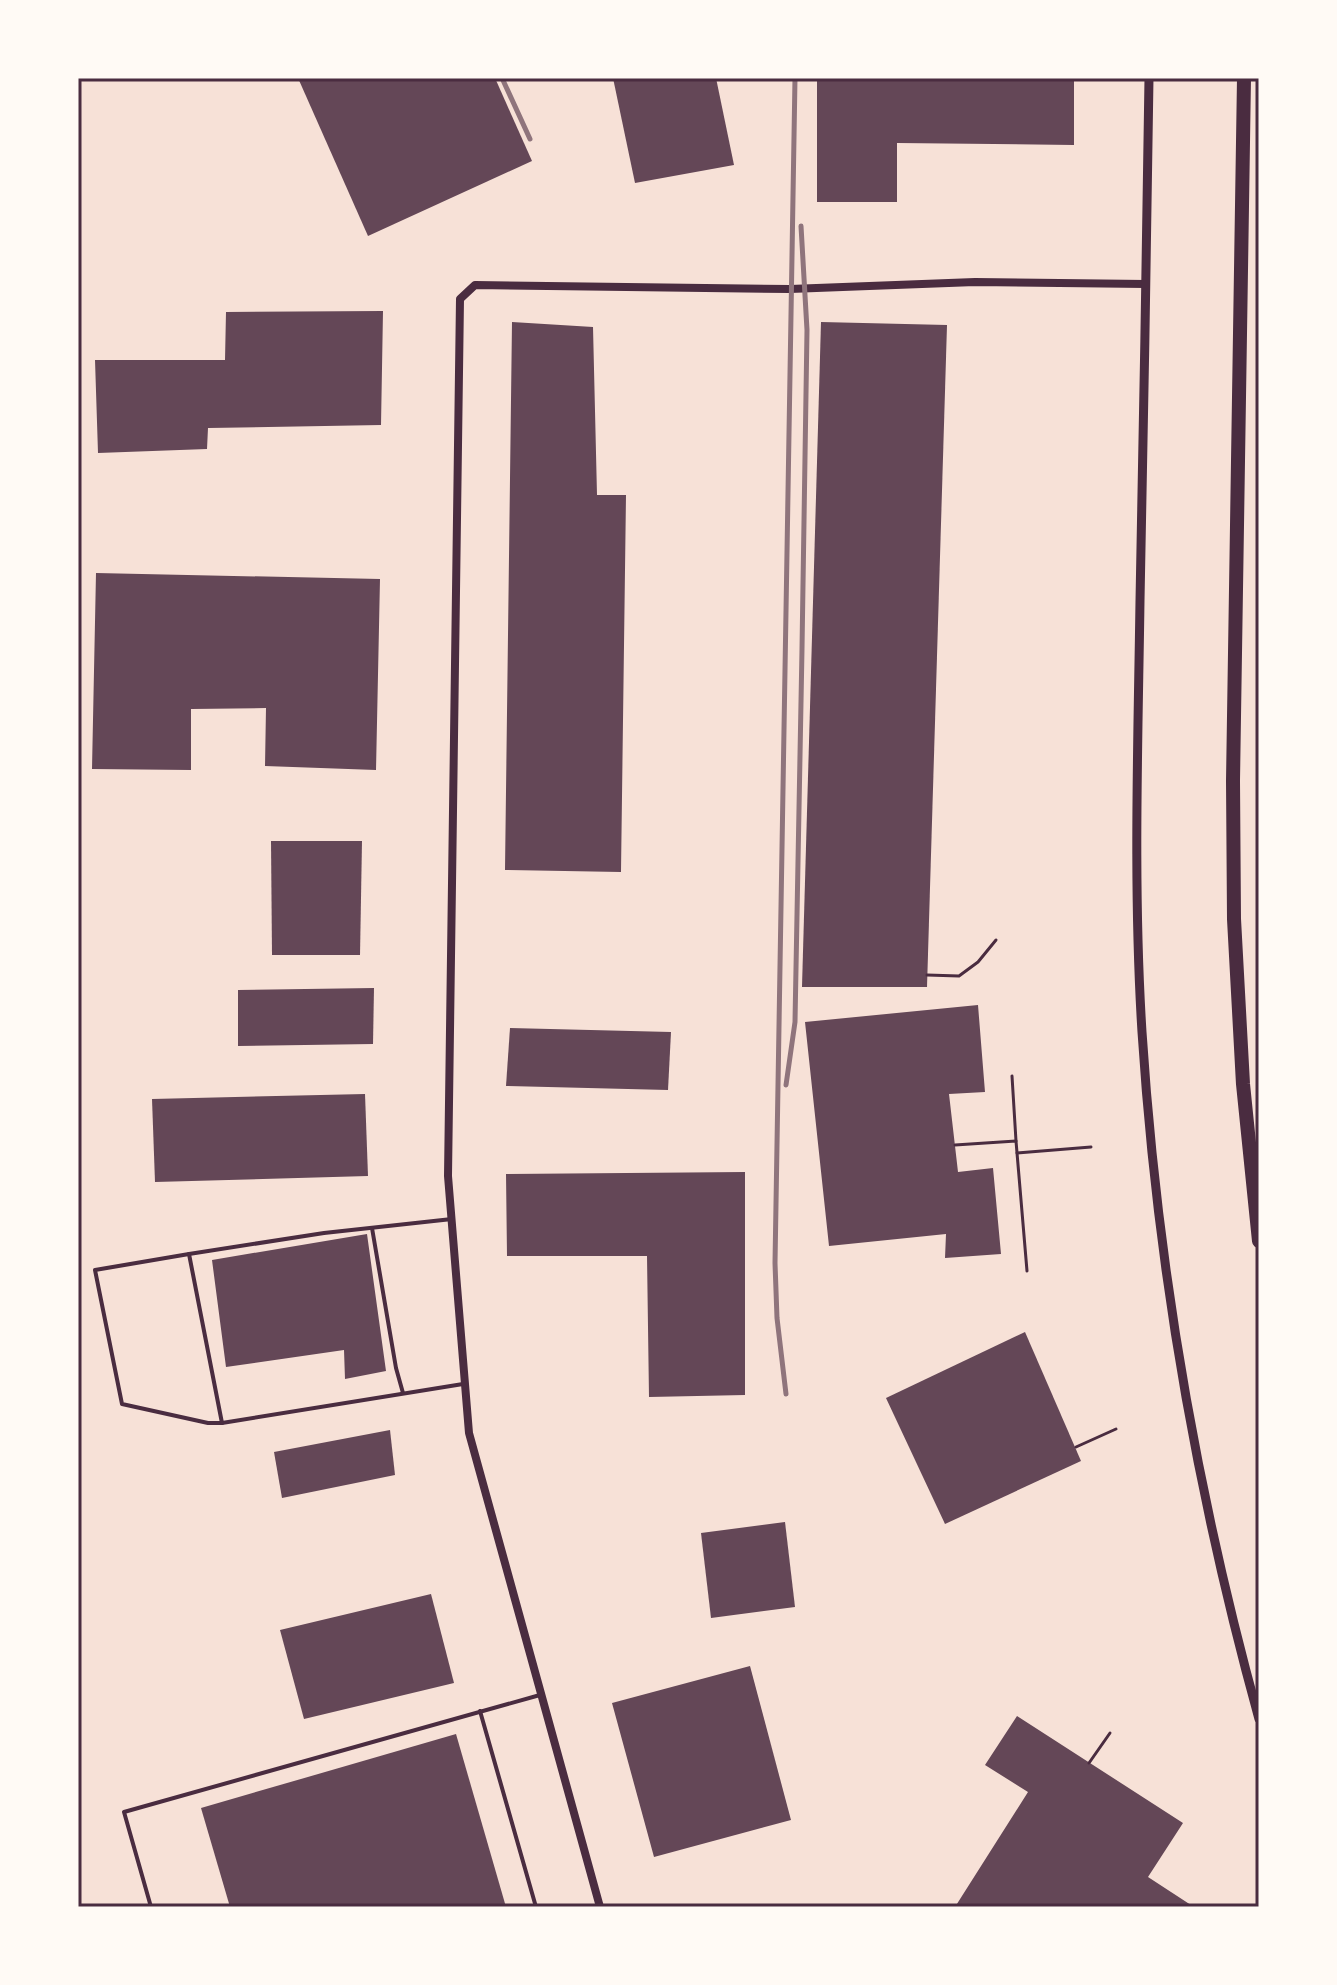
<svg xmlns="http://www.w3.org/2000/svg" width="1337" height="1985" font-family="'Varela Round',sans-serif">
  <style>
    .building { fill: #644757 }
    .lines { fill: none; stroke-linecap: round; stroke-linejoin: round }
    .path { stroke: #4a2c40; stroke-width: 3 }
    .service { stroke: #4a2c40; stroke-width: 4 }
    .minor { stroke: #4a2c40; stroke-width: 8 }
    .tertiary { stroke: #4a2c40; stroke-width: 9 }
    .motorway { stroke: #4a2c40; stroke-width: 14 }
    .rail { stroke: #8f747c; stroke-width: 5 }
    .neatline { fill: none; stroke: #4a2c40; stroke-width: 3 }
  </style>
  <rect width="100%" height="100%" fill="#f7e1d7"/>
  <g class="building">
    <path d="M298 78H495L532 161 368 236Z"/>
    <path d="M613 78H716L734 165 635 183Z"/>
    <path d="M817 78H1074V145L897 143V202H817Z"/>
    <path d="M383 311 381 425 208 428 207 449 98 453 95 360H225L226 312Z"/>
    <path d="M512 322 593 327 597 495H626L621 872 505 870Z"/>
    <path d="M821 322 947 325 927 987H802Z"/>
    <path d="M96 573 380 579 376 770 265 766 266 708 191 709V770L92 769Z"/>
    <path d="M271 841H362L360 955H272Z"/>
    <path d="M374 988 373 1044 238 1046V990Z"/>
    <path d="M978 1005 985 1092 949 1094 958 1172 993 1168 1001 1254 945 1258 946 1234 829 1246 805 1022Z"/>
    <path d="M510 1028 671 1032 668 1090 506 1086Z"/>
    <path d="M365 1094 368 1176 155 1182 152 1099Z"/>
    <path d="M745 1172V1395L649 1397 647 1256H507L506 1174Z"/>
    <path d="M367 1234 386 1371 345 1379 344 1350 226 1367 212 1260Z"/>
    <path d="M1025 1332 1081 1461 945 1524 886 1398Z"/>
    <path d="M390 1430 395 1475 282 1498 274 1452Z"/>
    <path d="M785 1522 795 1607 711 1618 701 1533Z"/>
    <path d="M431 1594 454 1683 304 1719 280 1630Z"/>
    <path d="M750 1666 791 1820 654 1857 612 1703Z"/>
    <path d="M1017 1716 1183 1823 1148 1877 1194 1907H955L1028 1792 985 1765Z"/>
    <path d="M456 1734 506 1907H230L201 1808Z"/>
  </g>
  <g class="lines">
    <g class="path">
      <path d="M927 975 959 976 978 962 996 940"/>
      <path d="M1012 1076 1016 1141"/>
      <path d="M955 1145 1016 1141 1027 1271"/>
      <path d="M1017 1153 1091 1147"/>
      <path d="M1076 1447 1116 1429"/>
      <path d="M1089 1763 1110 1733"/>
    </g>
    <g class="service">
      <path d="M372 1228 396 1368 403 1393"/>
      <path d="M189 1254 95 1270 122 1404 208 1423H222L463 1384"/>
      <path d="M222 1423 189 1254 324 1233 452 1219"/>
      <path d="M480 1711 536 1907"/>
      <path d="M151 1907 124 1812 540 1695"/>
    </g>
    <path class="minor" d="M600 1907 469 1433 448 1176 460 299 475 285 790 289 975 282 1146 284"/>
    <path class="tertiary" d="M1149 78C1146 252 1144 427 1140 601 1138 744 1133 889 1142 1032 1157 1264 1197 1495 1259 1719"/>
    <path class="motorway" d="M1244 78 1233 781 1234 919 1243 1084 1259 1241"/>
    <g class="rail">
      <path d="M502 78 530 139"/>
      <path d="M786 1085 795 1022 802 649 807 330 801 226"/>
      <path d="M786 1394 777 1318 775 1263 795 78"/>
    </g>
  </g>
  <rect width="1337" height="1985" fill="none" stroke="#fffaf5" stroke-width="160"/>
  <rect x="80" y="80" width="1177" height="1825" class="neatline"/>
</svg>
